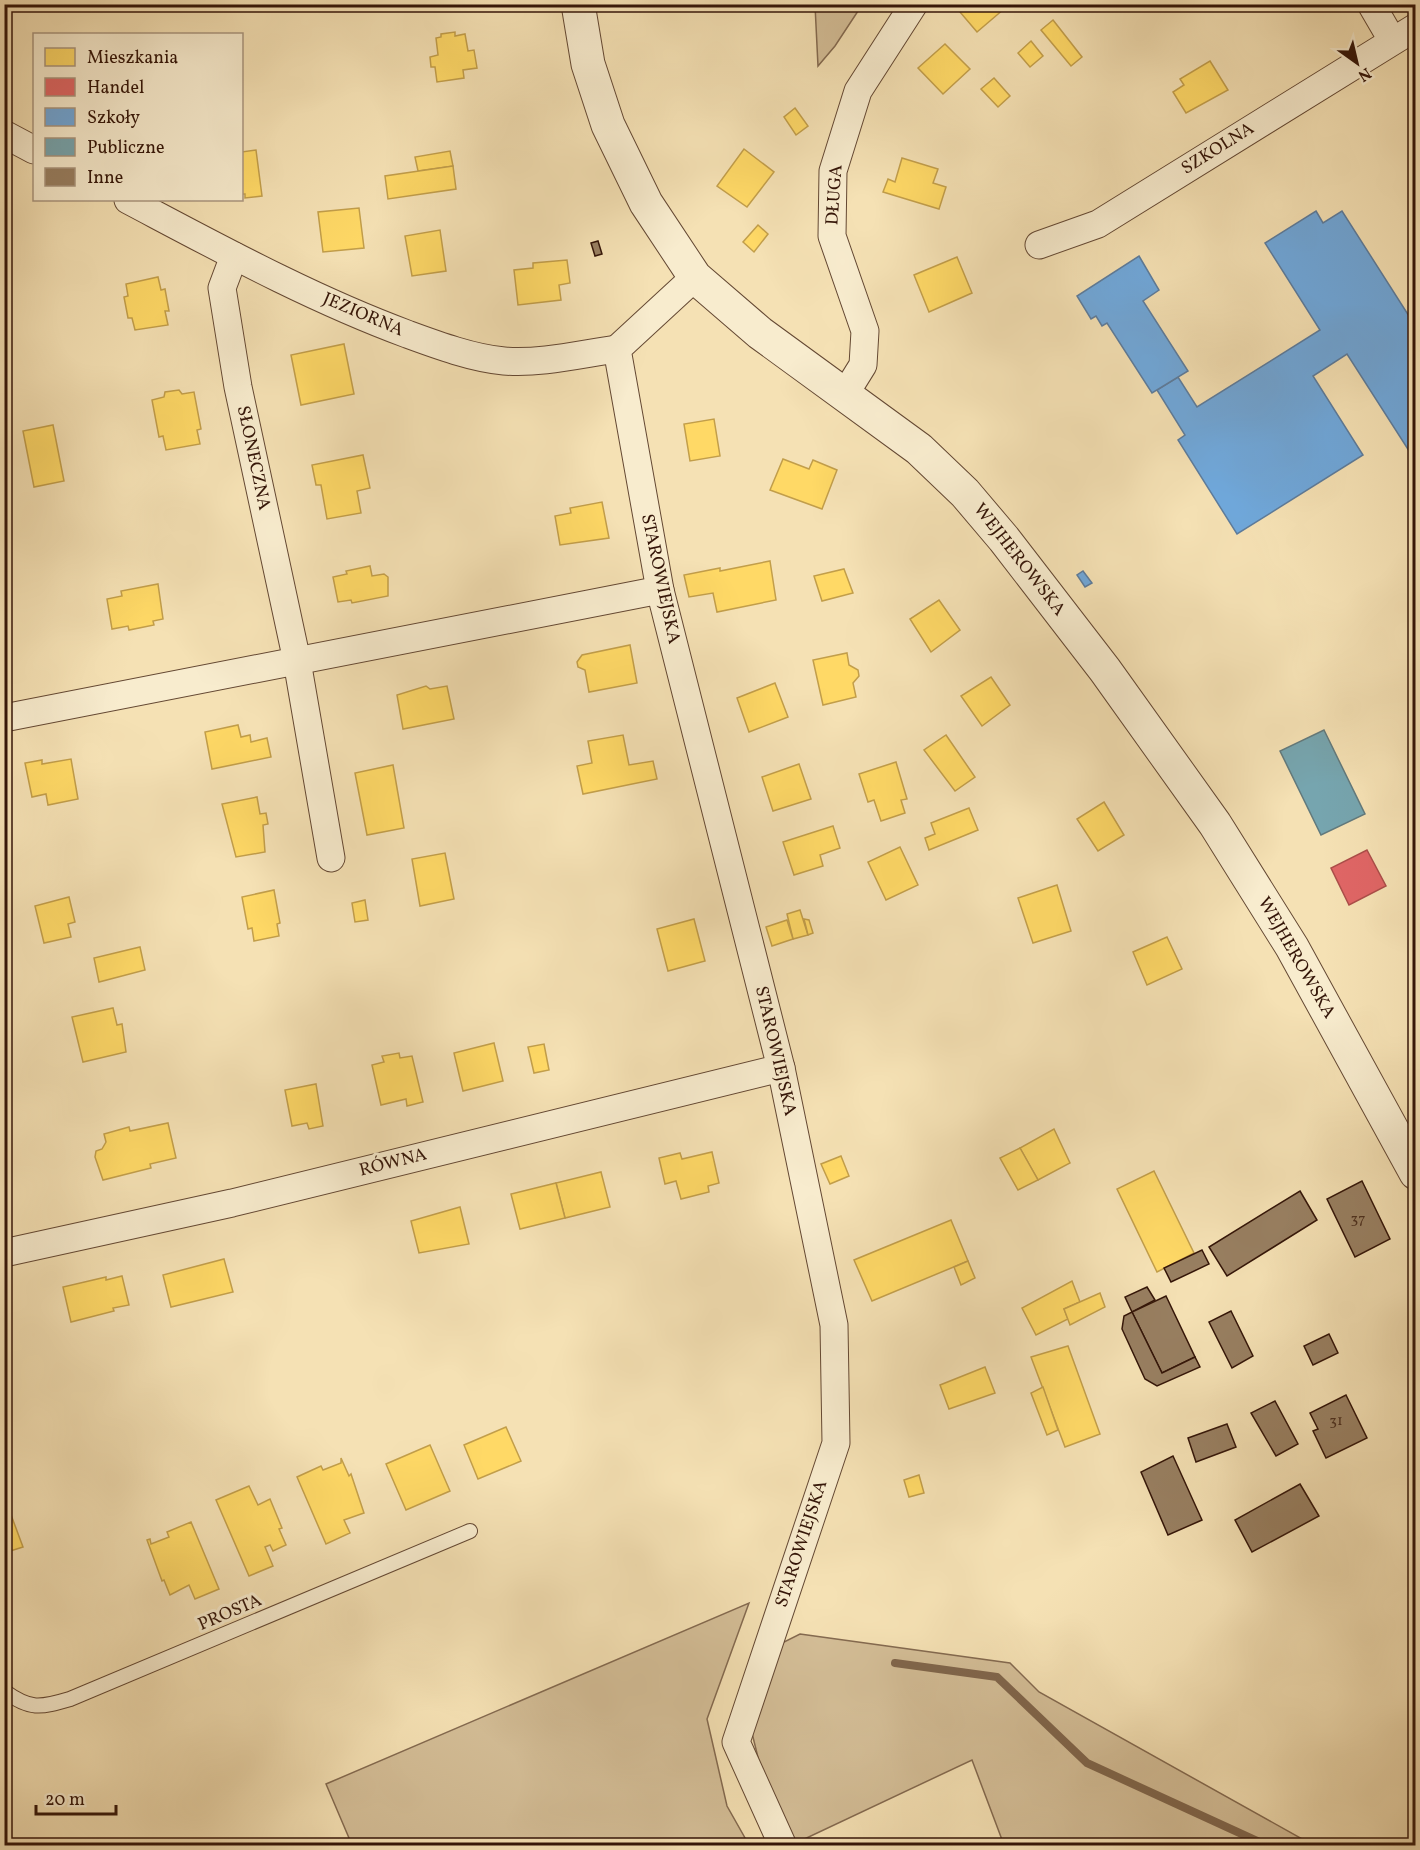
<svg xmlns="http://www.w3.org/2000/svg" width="1420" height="1850" font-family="Vollkorn,serif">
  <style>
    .green { fill: #d4be97; stroke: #846a50; stroke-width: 1.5 }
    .homes { fill: #ffd966; stroke: #c29e4a; stroke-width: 1.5 }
    .shops { fill: #e06666; stroke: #ac4e4a; stroke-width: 1.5 }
    .schools { fill: #6fa8dc; stroke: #5d7c9c; stroke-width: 1.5 }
    .public { fill: #76a5af; stroke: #627a7d; stroke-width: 1.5 }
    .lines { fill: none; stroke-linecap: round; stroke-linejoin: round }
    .stream { stroke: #80664c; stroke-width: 8 }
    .building { fill: #987f61; stroke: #341508; stroke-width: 1.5 }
    .service-casing { stroke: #644833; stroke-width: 16 }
    .minor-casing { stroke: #644833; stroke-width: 29 }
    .tertiary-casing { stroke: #644833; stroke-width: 35 }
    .service { stroke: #f8ecce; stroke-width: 14 }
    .minor { stroke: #f8ecce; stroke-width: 27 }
    .tertiary { stroke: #f8ecce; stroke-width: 33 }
    .labels { text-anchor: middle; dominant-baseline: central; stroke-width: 6; stroke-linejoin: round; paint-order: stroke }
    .number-label { font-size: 15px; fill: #4d301e }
    .street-label { font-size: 18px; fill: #341508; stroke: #f8ecce }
  </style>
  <rect width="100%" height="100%" fill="#f5e1b4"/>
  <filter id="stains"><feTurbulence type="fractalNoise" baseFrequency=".00333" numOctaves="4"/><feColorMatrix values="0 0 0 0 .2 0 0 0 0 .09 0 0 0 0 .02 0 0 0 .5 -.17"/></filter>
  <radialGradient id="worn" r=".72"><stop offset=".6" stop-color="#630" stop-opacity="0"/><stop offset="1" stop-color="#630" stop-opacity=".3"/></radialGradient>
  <g class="green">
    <path d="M815 5H862L835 46 818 66Z"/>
    <path d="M749 1603 707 1719 727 1806 749 1845H352L326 1784Z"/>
    <path d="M800 1634 1010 1663 1039 1692 1313 1845H1004L972 1760 796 1843 765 1786 751 1729 778 1645Z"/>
  </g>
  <g class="homes">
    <path d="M1000 4 1004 9 977 32 954 5Z"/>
    <path d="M1053 20 1082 57 1071 66 1041 30Z"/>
    <path d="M455 32V36L465 34 468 51 474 50 477 68 463 70 464 78 437 82 435 67H431L430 57 438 55 436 38 441 37V34Z"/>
    <path d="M1031 41 1043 56 1030 67 1018 53Z"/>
    <path d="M945 44 970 69 943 94 918 68Z"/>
    <path d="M1210 61 1228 90 1186 113 1173 92 1184 85 1180 79Z"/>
    <path d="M994 78 1010 96 998 107 981 89Z"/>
    <path d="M795 108 808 126 796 135 784 117Z"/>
    <path d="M242 149V152L256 150 262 196 245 198V194H242Z"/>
    <path d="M744 149 774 172 747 207 717 186Z"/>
    <path d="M450 151 453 166 418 171 415 157Z"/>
    <path d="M902 158 938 169 933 183 946 187 939 209 883 192 888 179 895 182Z"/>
    <path d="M453 166 456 189 388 199 385 176Z"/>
    <path d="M359 208 364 248 323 252 318 212Z"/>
    <path d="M758 225 768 234 754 252 743 242Z"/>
    <path d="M440 230 446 271 412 276 405 236Z"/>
    <path d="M957 257 972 293 929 312 914 275Z"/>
    <path d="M567 260 570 283 559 285 561 300 518 305 514 270 533 268V263Z"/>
    <path d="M158 277 161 290 165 289 169 311H165L168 325 135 330 132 318H128L124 297 128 296 126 284Z"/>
    <path d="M344 344 354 394 301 405 291 355Z"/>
    <path d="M179 390 182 394 194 392 201 429 197 430 200 444 166 450 163 436 159 437 152 400 164 397 165 392Z"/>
    <path d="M714 419 720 456 690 461 684 424Z"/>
    <path d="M53 425 64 481 34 487 23 431Z"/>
    <path d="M363 455 370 488 357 491 361 513 327 519 321 485H316L312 465Z"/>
    <path d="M783 459 809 469 813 460 837 470 822 509 770 490Z"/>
    <path d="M602 502 609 538 560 545 555 516 571 513 570 508Z"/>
    <path d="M770 561 776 600 717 612 713 593 689 597 684 575 720 568V571Z"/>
    <path d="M370 566 372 576 384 574 388 577V596L352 603 351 600 338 602 333 577 347 574 346 571Z"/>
    <path d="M844 569 853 593 822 601 814 576Z"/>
    <path d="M158 584 163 619 153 621 154 625 129 630 128 626 112 629 107 599 122 596 121 591Z"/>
    <path d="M939 600 960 630 931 652 910 619Z"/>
    <path d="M630 645 637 683 589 692 585 670 578 667 577 662 582 655Z"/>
    <path d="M847 653 849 665 858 670 859 676 853 683 856 697 823 705 813 660Z"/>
    <path d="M991 677 1010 705 982 726 961 696Z"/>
    <path d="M775 683 788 717 749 732 737 698Z"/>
    <path d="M426 686 430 689 447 686 454 719 403 729 397 695Z"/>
    <path d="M238 725 241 737 250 735 251 742 267 738 271 757 212 769 205 732Z"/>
    <path d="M623 735 629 765 653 761 657 779 583 794 577 766 592 763 588 741Z"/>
    <path d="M946 735 975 777 955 791 924 750Z"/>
    <path d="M71 759 78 799 48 805 46 794 32 797 25 763 42 760V764Z"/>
    <path d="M896 762 907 799 901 800 905 813 881 821 874 800 868 802 859 774Z"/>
    <path d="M799 764 811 799 773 811 762 777Z"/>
    <path d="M393 765 404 828 367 835 355 773Z"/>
    <path d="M257 797 260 814 266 813 268 824 263 825 265 852 236 857 222 804Z"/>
    <path d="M1104 802 1124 835 1098 851 1077 819Z"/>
    <path d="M969 808 978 830 929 850 925 838 935 834 931 823Z"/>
    <path d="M833 826 840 848 820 855 823 866 794 875 783 842Z"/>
    <path d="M900 847 918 885 886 900 868 862Z"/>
    <path d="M445 853 454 899 420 906 412 859Z"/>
    <path d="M1057 885 1071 931 1033 943 1018 898Z"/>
    <path d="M274 890 280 923 277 924 279 936 254 941 252 928 248 929 242 897Z"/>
    <path d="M69 897 75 922 68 924 71 937 44 943 35 906Z"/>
    <path d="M365 900 368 920 355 922 352 903Z"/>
    <path d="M800 910 808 935 793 939 787 914Z"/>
    <path d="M694 919 705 961 668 971 657 929Z"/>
    <path d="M804 919 809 920 813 933 808 935Z"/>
    <path d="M787 920 793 939 772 946 766 927Z"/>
    <path d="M1167 937 1182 969 1147 985 1133 952Z"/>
    <path d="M140 947 145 970 99 982 94 958Z"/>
    <path d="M113 1008 117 1025 122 1024 126 1052 83 1062 72 1017Z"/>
    <path d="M494 1043 503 1081 463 1091 454 1053Z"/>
    <path d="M544 1044 549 1070 534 1073 528 1047Z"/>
    <path d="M399 1053 400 1058 412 1056 423 1102 407 1106 406 1099 381 1105 372 1065 384 1062 382 1056Z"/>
    <path d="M316 1084 323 1126 309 1129 307 1123 292 1126 285 1090Z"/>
    <path d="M168 1123 176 1158 150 1164 151 1168 103 1180 95 1157 96 1151 102 1149 106 1142 104 1134 129 1127 130 1131Z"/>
    <path d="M1054 1129 1070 1163 1038 1180 1020 1148Z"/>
    <path d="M1020 1148 1038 1180 1018 1190 1000 1158Z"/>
    <path d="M712 1152 719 1183 708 1186 709 1192 681 1199 676 1181 665 1184 659 1158 680 1153 682 1159Z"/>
    <path d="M841 1156 849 1176 830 1184 821 1164Z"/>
    <path d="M1154 1171 1194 1253 1157 1272 1117 1189Z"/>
    <path d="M601 1172 610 1207 565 1218 556 1183Z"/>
    <path d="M556 1183 565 1218 520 1229 511 1194Z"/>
    <path d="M460 1207 469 1244 419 1253 411 1221Z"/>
    <path d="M951 1220 968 1261 872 1301 854 1260Z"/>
    <path d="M224 1259 233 1292 171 1307 163 1275Z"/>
    <path d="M968 1261 975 1278 961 1285 954 1267Z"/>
    <path d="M122 1276 129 1305 113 1308 114 1311 71 1322 63 1287 106 1277V1280Z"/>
    <path d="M1072 1281 1080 1302 1064 1309 1068 1319 1036 1335 1022 1308Z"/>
    <path d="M1100 1293 1105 1307 1070 1325 1064 1309Z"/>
    <path d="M1068 1346 1100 1434 1065 1447 1031 1357Z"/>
    <path d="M985 1367 995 1393 949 1409 940 1385Z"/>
    <path d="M1043 1387 1058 1430 1047 1435 1031 1393Z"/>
    <path d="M506 1427 521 1461 478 1479 464 1445Z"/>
    <path d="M430 1445 450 1491 406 1510 386 1464Z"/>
    <path d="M341 1458 349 1476 351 1474 364 1513 344 1520 350 1533 326 1544 297 1477 321 1466 323 1470 341 1463Z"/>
    <path d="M919 1475 924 1493 909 1497 904 1480Z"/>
    <path d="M249 1486 258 1505 270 1499 282 1528 279 1529 286 1545 273 1551 270 1545 265 1547 273 1566 249 1576 216 1500Z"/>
    <path d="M4 1496 23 1547 4 1553Z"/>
    <path d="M191 1522 219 1589 195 1599 189 1585 170 1595 164 1580 162 1581 147 1540 150 1539 151 1544 169 1537 167 1532Z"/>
  </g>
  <path class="shops" d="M1367 850 1386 886 1349 905 1331 868Z"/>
  <g class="schools">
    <path d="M1316 211 1323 223 1342 211 1416 327V451L1411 454 1347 354 1313 376 1363 455 1237 534 1178 440 1185 435 1157 390 1178 377 1197 407 1320 330 1265 243Z"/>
    <path d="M1139 256 1159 290 1143 301 1188 371 1152 393 1107 323 1102 326 1096 316 1091 319 1077 296Z"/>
    <path d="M1083 571 1092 583 1085 587 1077 575Z"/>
  </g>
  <path class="public" d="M1324 730 1365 814 1321 835 1280 751Z"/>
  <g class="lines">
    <path class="stream" d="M895 1663 997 1677 1087 1763 1268 1846"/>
  </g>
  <g class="building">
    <path d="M598 241 602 254 595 256 591 243Z"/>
    <path d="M1362 1181 1390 1239 1355 1257 1327 1199Z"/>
    <path d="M1300 1191 1317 1220 1227 1276 1209 1247Z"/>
    <path d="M1202 1250 1209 1264 1171 1282 1164 1268Z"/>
    <path d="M1147 1287 1155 1300 1132 1312 1125 1297Z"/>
    <path d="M1166 1296 1195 1357 1162 1373 1132 1312Z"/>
    <path d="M1231 1311 1253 1356 1232 1368 1209 1322Z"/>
    <path d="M1132 1312 1162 1373 1195 1357 1200 1367 1157 1386 1145 1379 1122 1329 1124 1316Z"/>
    <path d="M1329 1334 1338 1353 1313 1365 1304 1346Z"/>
    <path d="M1346 1395 1367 1438 1326 1458 1313 1431 1318 1429 1310 1413Z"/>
    <path d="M1275 1401 1298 1444 1276 1456 1251 1413Z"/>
    <path d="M1227 1424 1236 1447 1196 1462 1188 1438Z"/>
    <path d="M1173 1456 1202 1520 1168 1535 1141 1472Z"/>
    <path d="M1300 1484 1319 1516 1252 1552 1235 1520Z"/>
  </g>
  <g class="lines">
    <g class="service-casing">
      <path id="service" d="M4 1691C30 1710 40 1708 70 1699L470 1531"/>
    </g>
    <g class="minor-casing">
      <g id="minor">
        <path d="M1371 4 1392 40"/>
        <path d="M4 134 34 150"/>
        <path d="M128 200C219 248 310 298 407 334 437 345 472 358 504 361 541 364 581 354 617 349"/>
        <path d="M1039 245 1098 224 1416 27"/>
        <path d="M234 256 222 288 238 387 297 661 331 858"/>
        <path d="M695 277 617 349 660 590 781 1068 834 1325 836 1443 736 1742 783 1846"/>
        <path d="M845 394 863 365 865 331 832 236 833 171 858 91 914 4"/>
        <path d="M4 718 660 590"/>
        <path d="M4 1253 232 1203 781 1068"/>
      </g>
    </g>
    <g class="tertiary-casing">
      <path id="tertiary" d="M578 4 588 64 608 125 646 203 695 277 760 333 919 449 965 493 1004 539 1105 670 1215 824 1292 947 1416 1173"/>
    </g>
    <use href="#service" class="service"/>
    <use href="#minor" class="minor"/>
    <use href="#tertiary" class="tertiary"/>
  </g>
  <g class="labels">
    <g class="number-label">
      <text x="1358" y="1219">37</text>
      <text x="1336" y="1421">31</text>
    </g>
    <g class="street-label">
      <text transform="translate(1218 149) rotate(-32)">SZKOLNA</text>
      <text transform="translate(835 195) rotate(-86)">DŁUGA</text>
      <text transform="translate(363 315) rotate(23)">JEZIORNA</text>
      <text transform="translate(253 458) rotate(78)">SŁONECZNA</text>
      <text transform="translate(1019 560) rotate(52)">WEJHEROWSKA</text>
      <text transform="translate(660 579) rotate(78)">STAROWIEJSKA</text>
      <text transform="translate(1296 958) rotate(60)">WEJHEROWSKA</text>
      <text transform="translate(775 1051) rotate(77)">STAROWIEJSKA</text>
      <text transform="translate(393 1163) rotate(-14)">RÓWNA</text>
      <text transform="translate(802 1544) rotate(-72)">STAROWIEJSKA</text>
      <text transform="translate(230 1613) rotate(-23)">PROSTA</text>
    </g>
  </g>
  <rect width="1420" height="1850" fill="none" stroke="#f5e1b4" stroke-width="24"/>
  <rect x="6" y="6" width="1408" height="1838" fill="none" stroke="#341508" stroke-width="3"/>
  <rect x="12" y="12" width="1396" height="1826" fill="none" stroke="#341508" stroke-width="1.5"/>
  <rect x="33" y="33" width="210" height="168" fill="#f8ecce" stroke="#aa967f" stroke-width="1.5"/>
  <rect x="45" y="48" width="30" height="18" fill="#ffd966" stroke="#aa967f" stroke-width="1.5"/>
  <text x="87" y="63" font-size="18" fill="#341508">Mieszkania</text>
  <rect x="45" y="78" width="30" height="18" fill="#e06666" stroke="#aa967f" stroke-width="1.5"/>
  <text x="87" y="93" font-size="18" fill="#341508">Handel</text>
  <rect x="45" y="108" width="30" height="18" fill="#6fa8dc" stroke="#aa967f" stroke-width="1.5"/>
  <text x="87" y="123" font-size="18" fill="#341508">Szkoły</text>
  <rect x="45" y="138" width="30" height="18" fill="#76a5af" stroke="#aa967f" stroke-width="1.5"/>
  <text x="87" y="153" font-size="18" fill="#341508">Publiczne</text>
  <rect x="45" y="168" width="30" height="18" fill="#987f61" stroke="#aa967f" stroke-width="1.5"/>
  <text x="87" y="183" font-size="18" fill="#341508">Inne</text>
  <g transform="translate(1357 63) rotate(146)" stroke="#f8ecce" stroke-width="4.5" paint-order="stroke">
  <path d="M0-4.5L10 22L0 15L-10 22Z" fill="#341508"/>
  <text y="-9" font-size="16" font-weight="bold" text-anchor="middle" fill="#341508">N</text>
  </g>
  <path d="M36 1805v9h80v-9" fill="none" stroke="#341508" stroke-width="3"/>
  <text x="45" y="1805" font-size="18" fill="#341508" stroke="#f8ecce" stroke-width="4.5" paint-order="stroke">20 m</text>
  <rect width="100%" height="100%" filter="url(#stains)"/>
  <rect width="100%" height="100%" fill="url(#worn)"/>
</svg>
